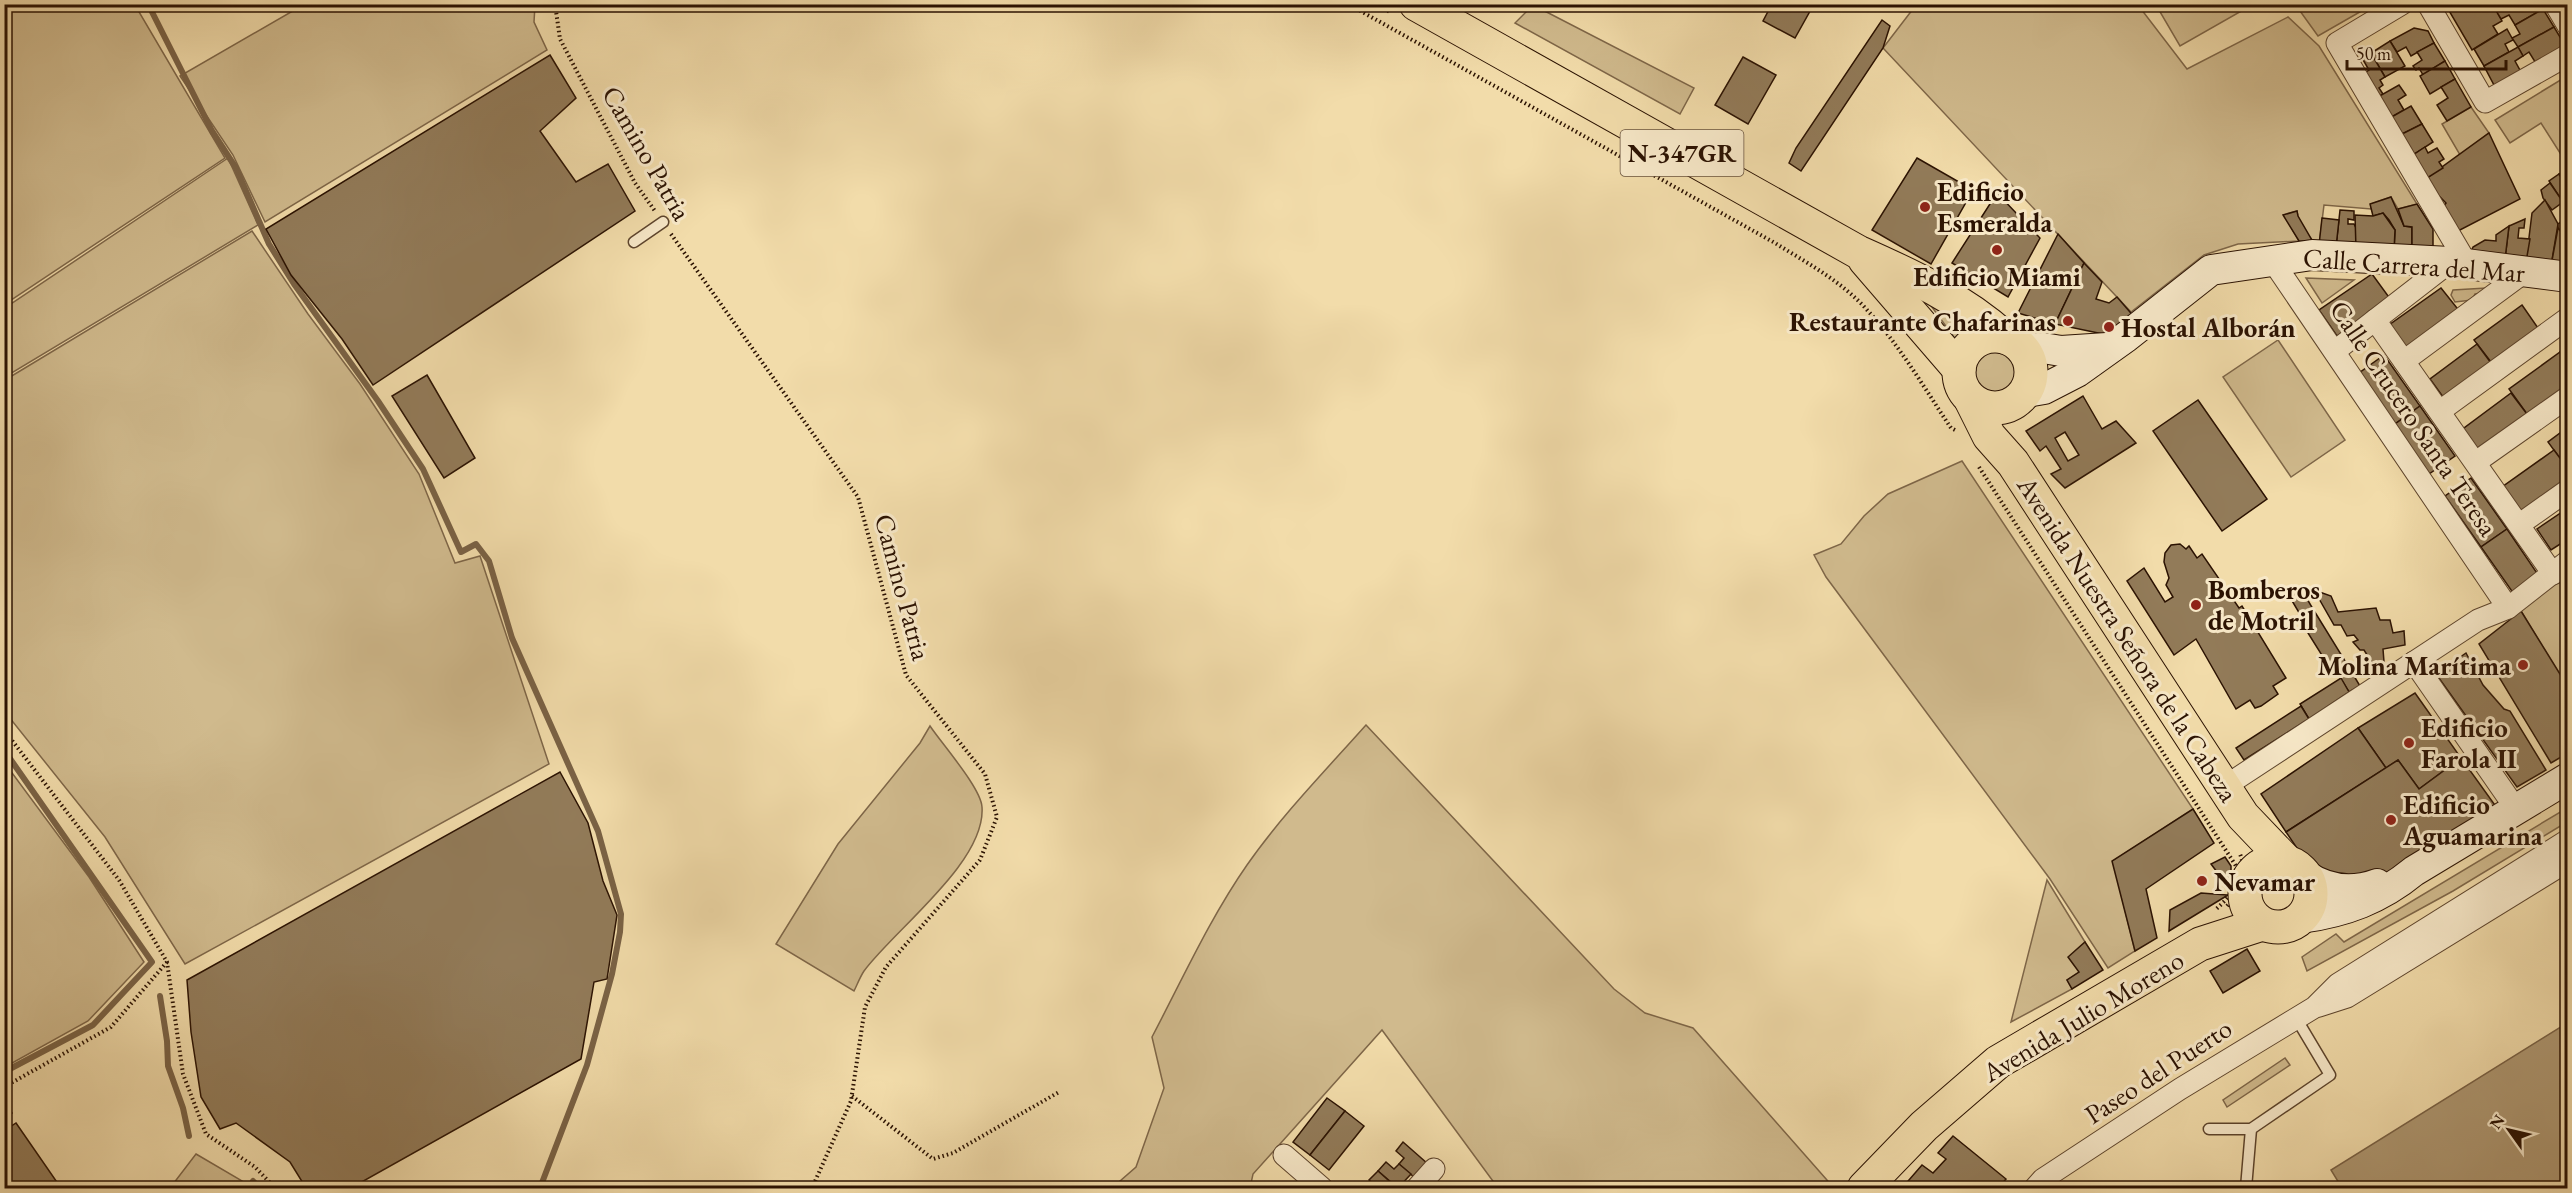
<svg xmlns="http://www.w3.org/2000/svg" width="2572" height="1193" font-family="'EB Garamond',serif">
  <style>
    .green { fill: #d0ba8d; stroke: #7e6648; stroke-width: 1.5 }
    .water { fill: #ae9771; stroke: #7a6245; stroke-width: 1.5 }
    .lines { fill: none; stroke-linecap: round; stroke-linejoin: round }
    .stream { stroke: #7a6245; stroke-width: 6 }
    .building { fill: #927b59; stroke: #2b1202; stroke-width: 1.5; fill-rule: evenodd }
    .lane-casing { stroke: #5d442c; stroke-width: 13 }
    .street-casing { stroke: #5d442c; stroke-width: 23 }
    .secondary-casing { stroke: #2b1202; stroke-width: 32 }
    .highway-casing { stroke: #2b1202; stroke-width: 35 }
    .path { stroke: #2b1202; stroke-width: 4; stroke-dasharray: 1.5 3; stroke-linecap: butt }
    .lane { stroke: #f7e8c8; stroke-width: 10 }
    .street { stroke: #f7e8c8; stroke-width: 21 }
    .secondary { stroke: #f7e8c8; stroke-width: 30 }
    .highway { stroke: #f2dcaa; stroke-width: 33 }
    .poi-dot { fill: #8f2418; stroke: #f7e8c8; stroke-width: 2 }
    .labels { text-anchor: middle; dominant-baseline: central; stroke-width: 6; stroke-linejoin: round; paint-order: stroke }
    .shield { fill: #f7e8c8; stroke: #68523d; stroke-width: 1.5 }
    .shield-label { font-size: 26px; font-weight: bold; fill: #2b1202 }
    .street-label { font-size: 27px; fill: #2b1202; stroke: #f7e8c8 }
    .poi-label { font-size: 27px; font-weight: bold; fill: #2b1202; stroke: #f7e8c8; text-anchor: start }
  </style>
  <rect width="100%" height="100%" fill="#f2dcaa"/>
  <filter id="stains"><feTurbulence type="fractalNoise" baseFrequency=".00333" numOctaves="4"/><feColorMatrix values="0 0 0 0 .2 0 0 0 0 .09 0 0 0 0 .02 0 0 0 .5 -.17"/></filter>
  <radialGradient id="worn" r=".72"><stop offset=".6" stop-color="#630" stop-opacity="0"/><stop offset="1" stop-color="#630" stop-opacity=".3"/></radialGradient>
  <g class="green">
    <path d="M5 4 135 5 225 158 5 304Z"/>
    <path d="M2313 4H2372V5L2318 36 2300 11Z"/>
    <path d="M303 5H535L534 22 547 50 265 222 233 155 180 76Z"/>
    <path d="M1533 5 1694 88 1680 114 1515 23Z"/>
    <path d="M1916 5H2138L2187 69 2288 17 2319 46 2417 204 2398 209 2391 197 2371 204V209L2324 205 2319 245C2309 240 2298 222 2297 211L2284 215 2299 241 2238 244 2204 255 2131 312 1883 48Z"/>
    <path d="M2156 5H2252L2180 46Z"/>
    <path d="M2567 76V164L2541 123 2510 143 2495 120Z"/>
    <path d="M2471 107 2489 133 2460 155 2442 124Z"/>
    <path d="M228 158 258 225 5 377V308Z"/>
    <path d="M252 231 308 314 360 384 419 474 455 563 480 556 549 764 185 964 105 837 5 712V380Z"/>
    <path d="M2306 278 2354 280 2322 303Z"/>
    <path d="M2486 288V293L2475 294 2472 300 2455 302 2451 295 2453 290Z"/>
    <path d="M1921 292 1974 326 1956 340Z"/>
    <path d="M2278 340 2345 440 2291 477 2223 377Z"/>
    <circle cx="1996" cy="372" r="22"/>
    <path d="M1962 461 2193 809 2113 861 2135 951 2108 968 2050 879 1826 577 1814 555 1841 544 1864 516 1888 494Z"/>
    <path d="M2567 567V687L2521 611Z"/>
    <path d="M1366 725 1614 989 1645 1013 1693 1028 1834 1188H1498L1382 1030 1253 1174 1250 1188H1112L1136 1167 1164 1088 1152 1037C1182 980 1210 918 1247 865 1282 815 1325 771 1366 725Z"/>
    <path d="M930 726C942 744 981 788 982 807 986 862 895 929 864 971 860 977 857 985 854 991L776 944 838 844 920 743Z"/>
    <path d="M4 762 89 877 144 962 88 1021 5 1067Z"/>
    <path d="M2567 808V822L2453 891 2307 971 2302 957 2336 934 2344 942Z"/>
    <path d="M2047 880 2085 942 2079 972 2067 980 2072 989 2011 1022Z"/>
    <path d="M2285 1058 2290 1065 2227 1107 2223 1100Z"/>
    <path d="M196 1154 244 1182 251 1188H170Z"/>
  </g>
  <path class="water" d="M2567 1023V1188H2342L2331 1170Z"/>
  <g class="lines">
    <g class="stream">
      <path d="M148 4 212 131 236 168 269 244 294 284 378 401 423 469 461 552 476 544 489 561 512 638 598 831 621 914 620 932 612 974 587 1065 540 1188"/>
      <path d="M4 750 152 962 93 1025 4 1072"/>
      <path d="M160 996 167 1041 168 1066 183 1108 189 1136"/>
      <path d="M253 1181 260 1188"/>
    </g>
  </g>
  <g class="building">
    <path d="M1772 4H1814L1795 38 1763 21Z"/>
    <path d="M2455 4H2493L2502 21 2493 26 2498 34 2472 50 2448 9Z"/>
    <path d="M2504 4H2540L2543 9 2515 25 2509 15 2501 19 2495 9Z"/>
    <path d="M2543 9 2554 27 2518 47 2512 38 2520 34 2515 25Z"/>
    <path d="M1882 20 1890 26 1883 48 1801 171 1789 163 1796 148Z"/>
    <path d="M2554 27 2566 47 2537 65 2529 52 2523 56 2518 47Z"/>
    <path d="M2414 28 2428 31 2434 43 2411 56 2406 47 2397 52 2390 41Z"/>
    <path d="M2507 29 2513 40 2505 44 2509 52 2484 66 2474 49Z"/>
    <path d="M2390 41 2405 66 2385 77 2371 53Z"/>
    <path d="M2434 43 2445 61 2423 75 2419 68 2416 70 2413 66 2422 60 2417 52Z"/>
    <path d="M2518 47 2523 56 2515 61 2521 72 2495 87 2484 66Z"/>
    <path d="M2371 53 2385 77 2380 80 2383 85 2379 88 2383 94 2376 98 2363 74 2369 70 2362 58Z"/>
    <path d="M550 55 576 98 540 131 576 182 608 164 635 211 373 385 342 339 291 275 266 229Z"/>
    <path d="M1743 57 1776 75 1748 124 1715 105Z"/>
    <path d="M2445 61 2455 79 2430 94 2420 76Z"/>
    <path d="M2455 79 2471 107 2447 121 2437 105 2448 98 2441 87Z"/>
    <path d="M2399 85 2406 95 2398 100 2404 110 2388 119 2376 98Z"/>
    <path d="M2411 106 2422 124 2398 136 2388 119Z"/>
    <path d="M2422 124 2433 142 2410 157 2398 136Z"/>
    <path d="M2489 133 2520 199 2458 231 2444 206 2446 203 2440 197 2437 201 2424 180Z"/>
    <path d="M2425 147 2428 153 2437 148 2444 159 2439 162 2443 168 2424 180 2410 157Z"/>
    <path d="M1917 158 1973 190 1931 264 1872 230Z"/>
    <path d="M2568 169V188L2559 174Z"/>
    <path d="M2559 174 2568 188V199L2563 202 2549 181Z"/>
    <path d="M2550 183 2563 202 2552 210 2543 198 2541 190Z"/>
    <path d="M1997 193 2040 238 2008 297 1952 263Z"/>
    <path d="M2391 197 2404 226 2412 227V251H2394L2395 230 2389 220 2383 213 2373 216 2370 204Z"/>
    <path d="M2545 200 2558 224 2551 266 2526 262 2532 213Z"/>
    <path d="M2417 204 2433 229V251H2412V227L2404 226 2398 209Z"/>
    <path d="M2340 210 2354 211V220L2348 219V224H2354L2356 228V249L2336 247Z"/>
    <path d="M2297 211 2298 216 2313 242 2299 241 2283 215Z"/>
    <path d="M2383 213 2395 230 2394 251 2356 249 2355 215 2373 216Z"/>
    <path d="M2322 218 2339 220 2336 247 2319 245Z"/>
    <path d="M2525 219 2524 228H2519L2518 238 2530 239 2526 262 2505 259 2509 226Z"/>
    <path d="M2564 220 2568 224V240L2558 228V224Z"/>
    <path d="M2509 226 2505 259 2470 255 2473 247 2485 240 2496 241V235Z"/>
    <path d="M2558 228 2568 240V268L2551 266Z"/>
    <path d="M2058 234 2084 263 2055 324 2018 313Z"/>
    <path d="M2084 263 2102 282 2096 299 2109 303 2117 297 2136 319 2120 333 2103 334 2055 324Z"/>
    <path d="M2372 274 2391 300 2337 336 2319 310Z"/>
    <path d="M2441 288 2461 313 2408 351 2389 325Z"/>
    <path d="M2522 305 2538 328 2491 362 2474 340Z"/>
    <path d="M2477 344 2494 367 2446 401 2430 379Z"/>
    <path d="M2568 346V362L2560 352Z"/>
    <path d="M2560 352 2568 362V385L2527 414 2509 389Z"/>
    <path d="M2384 355 2420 406 2395 424 2359 373Z"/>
    <path d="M427 375 475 458 444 478 392 396Z"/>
    <path d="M2511 393 2530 418 2478 456 2460 431Z"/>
    <path d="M2083 396 2102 429 2116 421 2136 443 2065 488 2051 474 2061 469 2046 446 2040 451 2026 431ZM2065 432 2079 455 2068 461 2055 438Z"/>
    <path d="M2198 400 2267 499 2222 531 2153 431Z"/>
    <path d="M2420 406 2455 456 2429 474 2395 424Z"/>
    <path d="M2568 427V467L2567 468 2548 442Z"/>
    <path d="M2554 450 2568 469V479L2521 513 2502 487Z"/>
    <path d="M2471 478 2507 529 2481 547 2445 496Z"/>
    <path d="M2568 508V539L2551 550 2537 529Z"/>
    <path d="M2507 529 2541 579 2516 597 2481 547Z"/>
    <path d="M2180 544 2186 549 2189 546 2197 558 2202 554 2239 608 2242 606 2286 678 2273 686 2278 694 2261 706 2255 708 2250 700 2236 709 2196 639 2174 655 2127 581 2144 568 2165 602 2173 597 2166 585 2169 578 2164 562 2165 553 2171 545Z"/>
    <path d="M2300 587 2313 609 2301 616 2288 594Z"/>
    <path d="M2314 590 2331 596 2338 612 2376 608 2380 620H2390L2393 633 2404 631 2405 645 2383 649 2384 662 2376 669 2364 650H2360L2353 642 2358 640 2354 635 2347 636 2341 625H2334Z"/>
    <path d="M2313 609 2342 656 2328 665 2298 617Z"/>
    <path d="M2521 611 2568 687V753L2551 763 2479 644Z"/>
    <path d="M2466 653 2483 685 2504 709 2510 711 2546 770 2517 787 2436 674Z"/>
    <path d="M2342 656 2360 686 2349 692 2331 663Z"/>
    <path d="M2341 678 2349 692 2309 719 2300 704Z"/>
    <path d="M2415 693 2461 758 2419 789 2398 760 2386 768 2358 728Z"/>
    <path d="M2301 706 2309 719 2244 760 2236 748Z"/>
    <path d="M2358 728 2386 768 2286 832 2261 794Z"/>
    <path d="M2461 758 2497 808 2386 874 2330 878 2309 866 2286 832 2398 760 2419 789Z"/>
    <path d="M560 772 588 823 603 881 617 915 607 979 594 982 581 1059 351 1188H306L290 1162 236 1123 220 1129 201 1097 191 1032 187 980Z"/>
    <path d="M2193 809 2214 843 2146 889 2157 938 2135 951 2112 861Z"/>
    <path d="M2225 857 2231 866V880L2220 876 2211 864Z"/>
    <path d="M2201 893 2228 895 2169 931 2170 910Z"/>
    <path d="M2085 942 2103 970 2072 989 2067 980 2079 972 2068 957Z"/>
    <path d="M2247 949 2260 971 2223 993 2210 971Z"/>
    <path d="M1327 1098 1345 1111 1310 1155 1293 1142Z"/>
    <path d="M4 1100 12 1113 4 1119Z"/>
    <path d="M1345 1111 1364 1126 1329 1170 1310 1155Z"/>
    <path d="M16 1123 61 1188H4V1131Z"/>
    <path d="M1953 1136 2006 1179 1998 1188H1902L1922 1165 1933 1173 1946 1159 1938 1153Z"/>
    <path d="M1403 1142 1428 1164 1415 1178 1399 1164 1404 1158 1396 1151Z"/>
    <path d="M1386 1162 1394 1169 1399 1164 1411 1174 1398 1188 1378 1171Z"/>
    <path d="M1378 1171 1397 1188H1378L1369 1180Z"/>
  </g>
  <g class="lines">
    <g class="lane-casing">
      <g id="lane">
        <path d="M634 242 663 222"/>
        <path d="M2209 1129H2251L2330 1075 2296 1018"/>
        <path d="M2246 1188 2251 1129"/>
      </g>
    </g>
    <g class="street-casing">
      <g id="street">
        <path d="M2402 4 2337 43 2467 264"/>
        <path d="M2428 4 2485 102 2568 55"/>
        <path d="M2555 4 2568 26"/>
        <path d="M2272 260 2508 608"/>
        <path d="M2375 320 2553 574"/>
        <path d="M2335 351 2450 262"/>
        <path d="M2404 361 2526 271"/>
        <path d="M2440 411 2568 318"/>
        <path d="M2476 462 2568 397"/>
        <path d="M2520 524 2568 490"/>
        <path d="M2414 662 2516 809"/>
        <path d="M2224 787 2478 620 2508 608 2568 561"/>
        <path d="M2319 1006 2347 997 2568 861"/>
        <path d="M1284 1155 1322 1188"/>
        <path d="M1417 1188 1434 1169"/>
        <path d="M2035 1188 2043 1179 2180 1089 2315 1007 2338 984 2568 840"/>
      </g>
    </g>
    <g class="secondary-casing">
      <g id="secondary">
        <path d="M2023 349 2043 348 2061 351 2107 348"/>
        <path d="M2026 392 2044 389 2077 372 2126 337 2211 270 2312 255 2450 262 2568 277"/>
        <path d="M2305 875C2328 891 2352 893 2377 884"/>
        <path d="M2301 918C2345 912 2380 899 2414 871L2568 778"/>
      </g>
    </g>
    <g class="highway-casing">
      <g id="highway">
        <path d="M1416 4 1858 252C1910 275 1962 299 2004 337"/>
        <path d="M1865 260 1959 369"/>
        <circle cx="1995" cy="372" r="36"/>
        <path d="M1971 400 1989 436 2013 463 2243 816 2287 862"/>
        <circle cx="2278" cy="894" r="33"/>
        <path d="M1864 1188 1924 1126 1998 1062 2200 944 2262 924"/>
      </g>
    </g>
    <g class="path">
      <path d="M555 4 560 39 635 183 655 211"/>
      <path d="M1348 4 1775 243C1807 263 1843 282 1868 311 1900 346 1925 389 1951 428L1957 431"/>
      <path d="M1376 4 1390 12"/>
      <path d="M671 234 858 497 906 675 985 774 997 817 980 860 886 967 865 1007 851 1101 812 1188"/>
      <path d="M1979 467 2236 866C2236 889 2232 895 2215 910"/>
      <path d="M4 730 119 880 167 962 183 1074 206 1134 255 1167 275 1188"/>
      <path d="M2227 906C2239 893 2248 868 2239 852"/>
      <path d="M4 1087 111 1027 167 962"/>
      <path d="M852 1096 933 1159 953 1153 1059 1092"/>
    </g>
    <use href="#lane" class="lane"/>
    <use href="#street" class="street"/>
    <use href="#secondary" class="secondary"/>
    <use href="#highway" class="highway"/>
  </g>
  <g class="poi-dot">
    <circle cx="1925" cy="207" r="6"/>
    <circle cx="1997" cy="250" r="6"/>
    <circle cx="2068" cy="321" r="6"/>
    <circle cx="2109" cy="327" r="6"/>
    <circle cx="2196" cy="605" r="6"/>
    <circle cx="2523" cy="665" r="6"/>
    <circle cx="2409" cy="743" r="6"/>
    <circle cx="2391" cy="820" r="6"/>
    <circle cx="2202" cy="881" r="6"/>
  </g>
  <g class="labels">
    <rect class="shield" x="1620.5" y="130" width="123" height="46" rx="4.5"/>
    <g class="shield-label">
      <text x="1682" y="153">N-347GR</text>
    </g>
    <g class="street-label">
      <text transform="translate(647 153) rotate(60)">Camino Patria</text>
      <text transform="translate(2414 265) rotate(4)">Calle Carrera del Mar</text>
      <text transform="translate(2414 418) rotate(56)">Calle Crucero Santa Teresa</text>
      <text transform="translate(903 587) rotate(75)">Camino Patria</text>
      <text transform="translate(2128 639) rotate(57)">Avenida Nuestra Señora de la Cabeza</text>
      <text transform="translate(2083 1016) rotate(-31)">Avenida Julio Moreno</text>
      <text transform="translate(2158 1071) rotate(-33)">Paseo del Puerto</text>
    </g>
    <g class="poi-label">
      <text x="1937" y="191">Edificio<tspan x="1937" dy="31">Esmeralda</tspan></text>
      <text x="1997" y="276" text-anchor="middle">Edificio Miami</text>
      <text x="2056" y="321" text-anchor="end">Restaurante Chafarinas</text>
      <text x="2121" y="327">Hostal Alborán</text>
      <text x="2208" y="589">Bomberos<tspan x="2208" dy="31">de Motril</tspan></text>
      <text x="2511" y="665" text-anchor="end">Molina Marítima</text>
      <text x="2421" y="727">Edificio<tspan x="2421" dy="31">Farola II</tspan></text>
      <text x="2403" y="804">Edificio<tspan x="2403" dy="31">Aguamarina</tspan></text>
      <text x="2214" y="881">Nevamar</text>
    </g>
  </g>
  <rect width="2572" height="1193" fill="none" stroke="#f2dcaa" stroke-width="24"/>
  <rect x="6" y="6" width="2560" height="1181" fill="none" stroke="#2b1202" stroke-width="3"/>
  <rect x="12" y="12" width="2548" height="1169" fill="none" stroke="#2b1202" stroke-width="1.5"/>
  <g transform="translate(2509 1130) rotate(304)" stroke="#f7e8c8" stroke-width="4.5" paint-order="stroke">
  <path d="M0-4.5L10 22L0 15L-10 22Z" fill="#2b1202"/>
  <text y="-9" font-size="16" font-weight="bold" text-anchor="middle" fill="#2b1202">N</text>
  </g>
  <path d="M2347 60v9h159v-9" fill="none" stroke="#2b1202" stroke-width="3"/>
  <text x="2356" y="60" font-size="18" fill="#2b1202" stroke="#f7e8c8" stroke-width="4.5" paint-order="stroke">50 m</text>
  <rect width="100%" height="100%" filter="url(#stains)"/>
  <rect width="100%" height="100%" fill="url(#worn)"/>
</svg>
